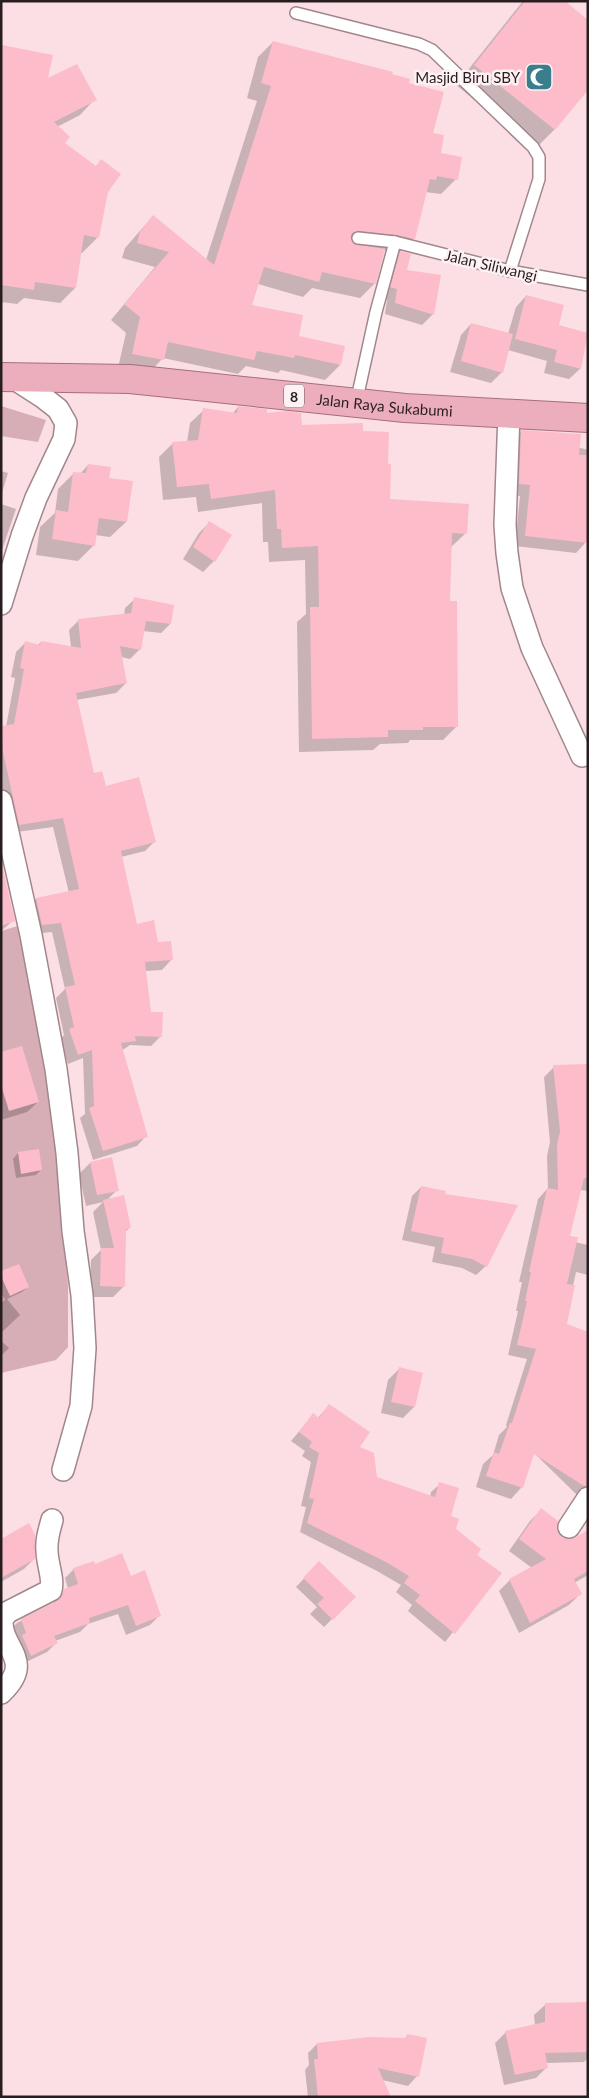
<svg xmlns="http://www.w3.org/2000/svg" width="589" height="2098" font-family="Lato,sans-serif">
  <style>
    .green { fill: #d7aeb6 }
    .shadow { fill: #0003 }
    .building { fill: #fdbcca }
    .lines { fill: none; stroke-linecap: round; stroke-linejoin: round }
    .service-casing { stroke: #a1878c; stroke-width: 14 }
    .minor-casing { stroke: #a1878c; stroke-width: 24 }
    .trunk-casing { stroke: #a56e7a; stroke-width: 30 }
    .service { stroke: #fff; stroke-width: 11 }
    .minor { stroke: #fff; stroke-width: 21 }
    .trunk { stroke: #ecaebc; stroke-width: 28 }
    .labels { text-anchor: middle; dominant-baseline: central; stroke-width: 5; stroke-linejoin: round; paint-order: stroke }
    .shield { fill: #fdf1f3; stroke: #685d5f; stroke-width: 1 }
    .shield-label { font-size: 14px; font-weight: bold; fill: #281e20 }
    .poi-label { font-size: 15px; fill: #281e20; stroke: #fdf1f3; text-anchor: end }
    .street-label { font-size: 15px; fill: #281e20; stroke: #fdf1f3 }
  </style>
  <rect width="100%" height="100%" fill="#fbdfe4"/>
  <g class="green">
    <path d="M1 406 46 420 38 442 1 436Z"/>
    <path d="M21 925 68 1110 56 1155 68 1285V1347L56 1360 1 1373V931Z"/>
  </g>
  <g class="shadow">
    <path d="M523 1H563L555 129 535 149 456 85Z"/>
    <path d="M273 42 391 75 407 84 440 154 456 179 441 194 425 192 413 239 400 252 405 271 433 314 422 325 385 314 387 300 380 298 390 263 399 254 384 250 375 283 360 298 312 288 303 297 258 284 251 306 340 365 325 380 281 370 278 373 246 366 238 374 163 358 148 374 118 368 126 333 111 320 155 267 122 258 125 248 153 216 206 260 257 101 247 98 258 57Z"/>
    <path d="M1 45 51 56 46 80 95 99 80 115 57 127 63 143 95 167 101 161 107 192 97 238 82 253 80 252 75 288 60 303 24 298 17 304 1 302Z"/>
    <path d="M526 296 557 326 580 369 569 379 544 373 547 361 508 350 502 372 491 383 450 372 461 335 471 324 508 334 516 307Z"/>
    <path d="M238 407 266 414 301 426 361 432 387 465 389 500 466 533 451 547 449 603 457 726 443 740H410L408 743 380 744 373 750 299 752 297 622 306 614 305 560 269 562 268 542H263L262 503 198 512 196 497 163 500 159 457 173 443 187 442 190 423 204 410 232 414Z"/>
    <path d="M521 431 588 450 586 542 576 553 515 546 520 496 509 494 511 442Z"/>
    <path d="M88 465 108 479 126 522 110 537 95 535 94 545 78 561 36 555 40 527 55 513 58 489 74 473 80 474Z"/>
    <path d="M1 471 8 473 1 496Z"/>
    <path d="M1 504 16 509 1 553Z"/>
    <path d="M210 522 214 561 203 572 183 559 199 533Z"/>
    <path d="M135 599 170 624 161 633 143 631 140 649 130 659 121 657 126 683 116 693 76 700 93 775 155 841 145 851 121 857 136 925 157 944 171 960 162 970 145 971 150 1013 160 1037 151 1046 130 1045 121 1051 146 1136 137 1146 93 1160 80 1118 85 1114 83 1058 68 1064 60 1040 64 1035 56 998 65 989 52 932 32 934 27 909 36 899 69 893 53 827 10 833 1 792V727H6L15 678 11 677 16 652 26 642 38 645 41 642 71 647 69 630 79 620 124 615 125 608Z"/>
    <path d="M1 892 14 920 1 931Z"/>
    <path d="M1 1053 38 1102 27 1112 1 1120Z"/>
    <path d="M588 1065V1191L580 1190 569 1237 575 1242 588 1245V1275L576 1272 565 1324 588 1333V1501L585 1498 577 1495 533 1452 521 1488 511 1499 476 1487 483 1464 493 1455 499 1435 507 1427 506 1425 527 1359 508 1355 518 1311H516L522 1282H519L538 1199 548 1188 547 1156 550 1142 544 1077 554 1067Z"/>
    <path d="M18 1153 41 1170 36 1175 16 1178 13 1159Z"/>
    <path d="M111 1159 117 1190 107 1200 130 1227 125 1232 124 1286 113 1297H90L91 1260 101 1250 93 1212 103 1202 86 1206 79 1174 90 1163Z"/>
    <path d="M421 1187 444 1195 486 1266 476 1275 462 1268 432 1262 435 1247 402 1240 412 1196Z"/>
    <path d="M1 1273 28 1287 22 1292 7 1299 20 1315 1 1333V1303L5 1300 1 1293Z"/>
    <path d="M1 1341 9 1348 1 1356Z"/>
    <path d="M399 1369 422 1374 414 1407 403 1418 381 1413 388 1380Z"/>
    <path d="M329 1405 358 1448 376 1478 430 1497 431 1492 440 1484 454 1530 475 1555 501 1573 445 1642 408 1611 412 1605 396 1592 401 1585 377 1571 300 1532 306 1507 301 1506 311 1462 302 1456 305 1451 291 1441 313 1415 318 1418Z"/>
    <path d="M541 1510 562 1539 588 1542V1575L574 1583 580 1594 569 1605 519 1633 499 1591 510 1580 532 1568 509 1551 530 1521Z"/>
    <path d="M1 1540 34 1559 24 1569 1 1582Z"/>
    <path d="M94 1566 130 1577 159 1616 150 1625 126 1635 118 1614 88 1624 80 1632 55 1641 56 1643 47 1652 22 1664 8 1632 17 1623 53 1604 55 1600 68 1589 65 1578 74 1569Z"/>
    <path d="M311 1571 354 1597 324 1627 310 1614 317 1607 296 1587Z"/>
    <path d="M588 2003V2058L584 2062 546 2063 547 2067 536 2078 504 2085 495 2043 506 2032 535 2026 534 2015 545 2005Z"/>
    <path d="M408 2035 417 2076 408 2086 382 2080 389 2097H308L305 2070 309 2065 308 2053 317 2044 404 2039Z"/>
  </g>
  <g class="building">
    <path d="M525 1H565L588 20V90L555 130 474 65Z"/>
    <path d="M273 41 393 72 392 74 410 79 409 83 444 92 433 133 444 135 441 153 462 157 458 180 437 176 436 180 430 179 415 239 396 235 359 231 352 233 351 238 354 244 385 249 376 284 322 272 319 282 264 267 252 305 303 315 299 336 345 346 341 365 295 355 294 358 257 351 254 360 168 342 164 360 132 354 140 317 124 304 169 252 137 243 140 232 153 215 214 265 271 86 261 83Z"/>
    <path d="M1 45 53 55 48 78 77 64 97 100 54 122 70 137 65 143 96 166 101 159 121 174 108 192 99 238 84 235 76 288 35 282 34 290 1 285Z"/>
    <path d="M400 251 411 254 407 270 441 275 434 315 395 303 397 289 390 287Z"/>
    <path d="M526 295 564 305 559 325 588 333 581 369 554 362 557 350 515 339Z"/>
    <path d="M471 323 513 334 503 373 461 361Z"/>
    <path d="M238 406 267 409V413L286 411 301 413 302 425 363 423V431L389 432 388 464H391L390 499 469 504 467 534 452 533 450 601H457L458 727H423V730H388V737L312 739 310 607H319L318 546 282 548 281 529H277L275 490 211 499 209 484 177 487 172 442 198 440 203 408 237 413Z"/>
    <path d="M521 430 581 434 579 455H588V543L525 536 530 485 519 484Z"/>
    <path d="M88 464 111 467 109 478 133 481 127 522 99 518 95 546 52 539 56 510 68 512 73 472 86 473Z"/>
    <path d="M209 521 232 535 215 562 193 547Z"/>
    <path d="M134 597 174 605 171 624 146 621 141 650 120 646 127 683 76 693 94 773 102 771 106 786 139 777 156 842 121 851 137 924 154 920 158 942 171 941 173 960 145 962 151 1012H163L162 1037 135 1036 136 1041 121 1043 148 1137 103 1151 89 1108 94 1106 92 1050 78 1055 69 1029 74 1027 65 987 75 985 61 923 42 925 36 898 79 889 63 818 19 825 3 752 1 726 14 724 24 669 20 668 25 641 40 645 41 641 81 648 78 619 131 613Z"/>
    <path d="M1 860 15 921 1 926Z"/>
    <path d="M22 1046 39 1102 9 1111 1 1085V1052Z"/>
    <path d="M588 1064V1178H584L570 1236 578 1237 567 1284 575 1285 567 1324 588 1332V1486H584L534 1454 523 1488 486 1476 494 1452 499 1454 510 1423H512L536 1349 517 1345 527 1301H525L531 1272H529L547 1188 558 1190 557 1145 560 1131 553 1065Z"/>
    <path d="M39 1149 42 1170 21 1174 18 1152Z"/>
    <path d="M112 1157 119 1191 97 1195 90 1162Z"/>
    <path d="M421 1186 446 1191 445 1194 518 1205 487 1267 472 1259 441 1253 444 1238 411 1231Z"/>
    <path d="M124 1195 131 1228 126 1229 125 1287 100 1286 101 1248H114L103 1200Z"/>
    <path d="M19 1264 29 1287 10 1296 1 1276V1271Z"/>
    <path d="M399 1367 423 1373 415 1407 391 1402Z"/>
    <path d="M329 1404 370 1432 360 1447 374 1453 377 1477 435 1497 439 1482 459 1488 451 1516 459 1519 456 1529 481 1549 477 1555 502 1573 455 1634 415 1601 420 1595 404 1583 409 1576 386 1562 307 1523 314 1499 309 1498 319 1453 309 1447 312 1442 299 1432 313 1413 319 1418Z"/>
    <path d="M541 1508 558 1521V1532L563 1538H574L588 1530V1571L574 1579 582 1594 530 1623 509 1579 546 1559 519 1539Z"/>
    <path d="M29 1523 35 1535V1559L1 1578V1539Z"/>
    <path d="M122 1553 131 1576 145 1570 161 1616 136 1626 128 1605 89 1618 90 1623 54 1636 58 1643 31 1656 22 1635 26 1633 21 1619 57 1601 61 1597 64 1589 78 1584 73 1568 94 1561 95 1564Z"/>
    <path d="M319 1561 356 1597 333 1620 317 1604 324 1598 303 1578Z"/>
    <path d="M588 2002V2052L545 2053 548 2068 515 2075 505 2031 545 2022V2003Z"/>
    <path d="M407 2034 427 2038 419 2077 378 2068 391 2097H318L314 2059H318L317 2043 369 2037 406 2038Z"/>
  </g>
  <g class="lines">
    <g class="service-casing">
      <g id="service">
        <path d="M296 13 419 44 432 50 533 147 539 157V179L510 271"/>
        <path d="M395 242 510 271 588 285"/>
        <path d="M356 403 376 312 395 242 358 238"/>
      </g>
    </g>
    <g class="minor-casing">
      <g id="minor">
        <path d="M509 413 505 525 507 553 512 588 532 648 582 756"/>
        <path d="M1 604 22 536 36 498 64 439 66 423 58 409 44 398 13 378"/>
        <path d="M1 801 31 935 56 1069 67 1153 73 1231 82 1295 85 1348 81 1406 63 1470"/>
        <path d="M569 1527 588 1498"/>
        <path d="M1 1693C36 1660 0 1649 2 1619L8 1612 51 1590C54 1579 47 1563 47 1551 46 1540 49 1531 52 1520"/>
      </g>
    </g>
    <g class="trunk-casing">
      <g id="trunk">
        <path id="s1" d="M1 377 130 379 405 408 588 418"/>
      </g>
    </g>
    <use href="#service" class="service"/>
    <use href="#minor" class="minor"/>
    <use href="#trunk" class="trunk"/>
  </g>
  <defs>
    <g id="mosque-square" transform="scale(1.4375)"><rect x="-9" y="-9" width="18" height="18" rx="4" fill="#3a7e8e" stroke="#fdf1f3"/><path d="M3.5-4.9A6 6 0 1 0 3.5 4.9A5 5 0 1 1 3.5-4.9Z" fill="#fff"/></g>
  </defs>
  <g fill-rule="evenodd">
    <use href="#mosque-square" x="539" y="77"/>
  </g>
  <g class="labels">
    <rect class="shield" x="284" y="384.5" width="20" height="23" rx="4"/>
    <g class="shield-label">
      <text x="294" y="396">8</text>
    </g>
    <g class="poi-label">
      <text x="520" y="77">Masjid Biru SBY</text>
    </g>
    <g class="street-label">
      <text transform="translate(491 265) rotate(13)">Jalan Siliwangi</text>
      <text stroke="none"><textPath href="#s1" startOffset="385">Jalan Raya Sukabumi</textPath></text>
    </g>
  </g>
  <rect width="589" height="2098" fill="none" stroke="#281e20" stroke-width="5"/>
</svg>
